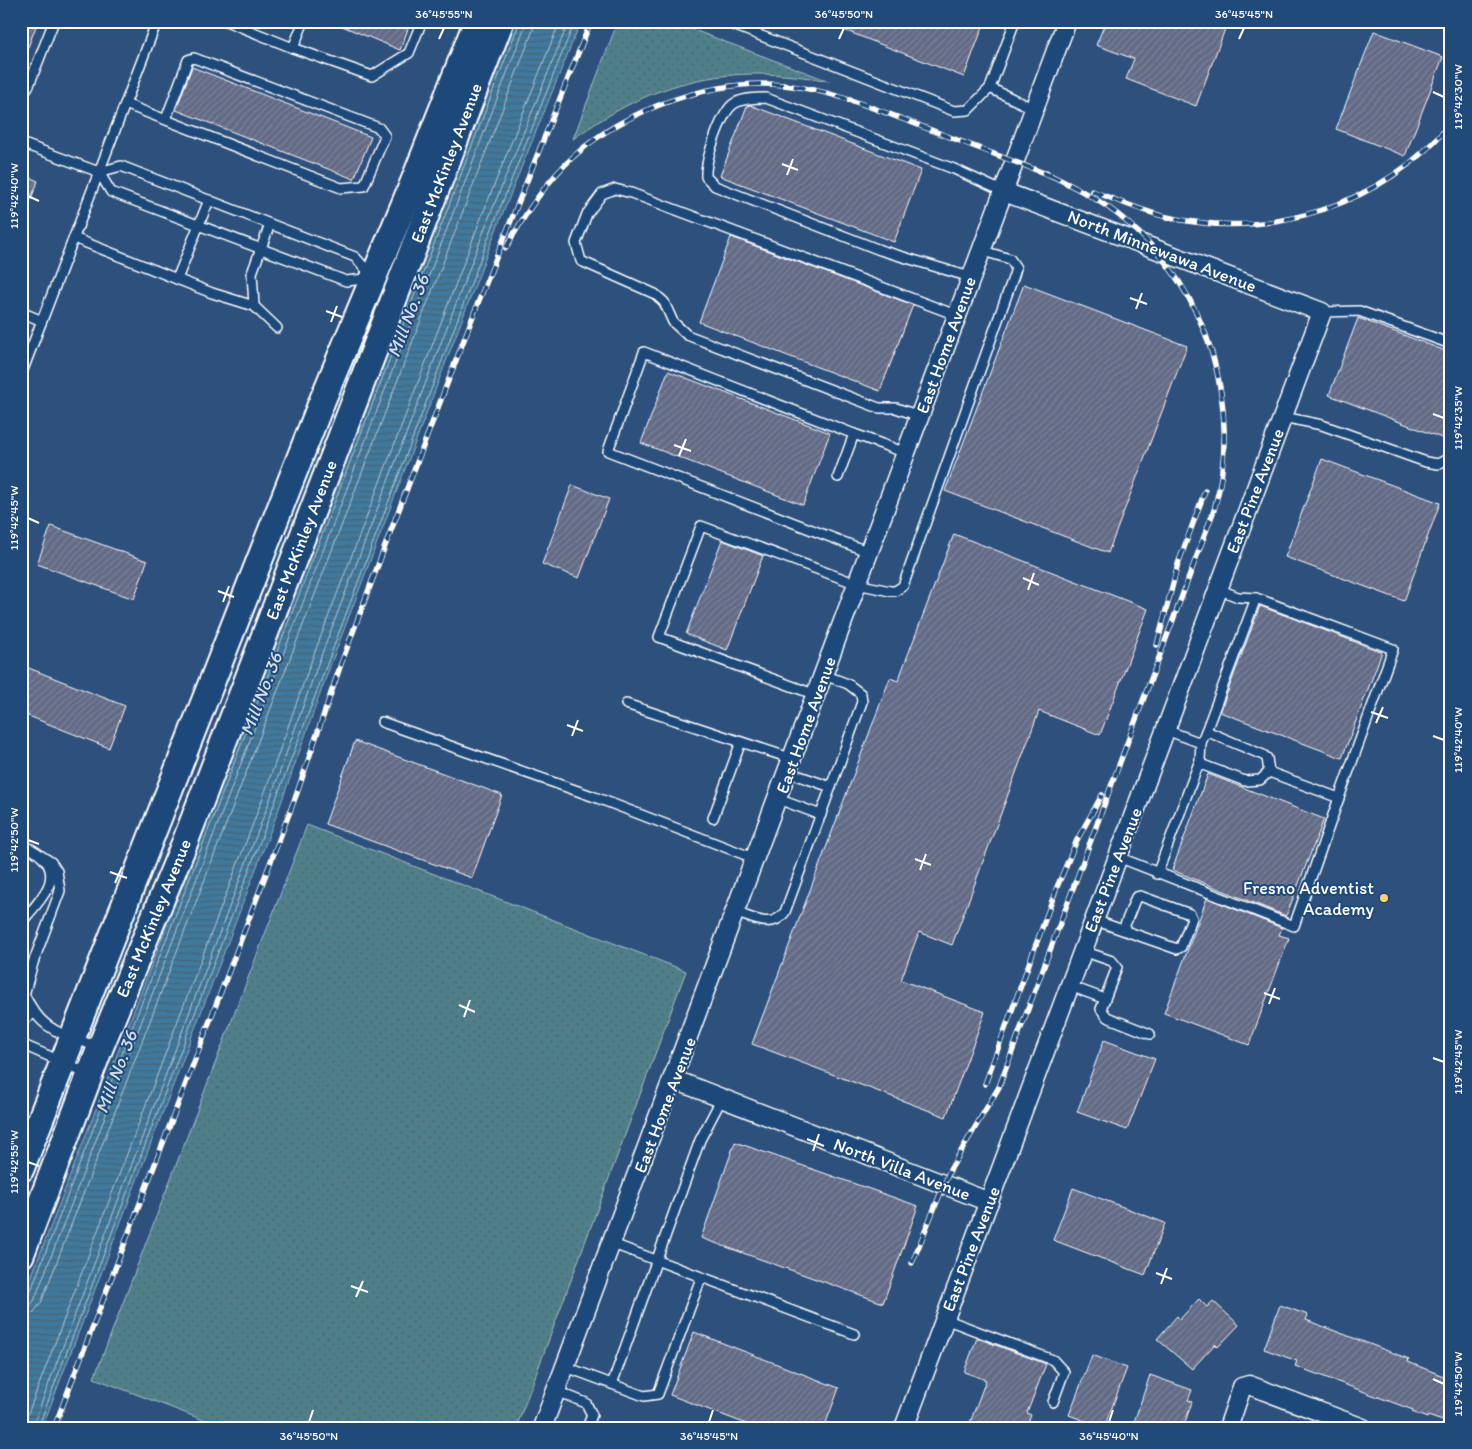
<svg xmlns="http://www.w3.org/2000/svg" width="1472" height="1449" font-family="Itim,sans-serif">
  <style>
    .grass { fill: url(#grass-dots); stroke: #a8bfc4 }
    .water { fill: url(#water-rules); stroke: #8dafc4 }
    .lines { fill: none; stroke-linecap: round; stroke-linejoin: round }
    .shore { stroke: #b3c9d8; stroke-width: 1 }
    .building { fill: url(#building-hatch); stroke: #fff }
    .lane-casing { stroke: #fff; stroke-width: 12 }
    .street-casing { stroke: #fff; stroke-width: 21 }
    .secondary-casing { stroke: #fff; stroke-width: 29 }
    .lane { stroke: #1f4a7a; stroke-width: 9 }
    .street { stroke: #1f4a7a; stroke-width: 18 }
    .secondary { stroke: #1f4a7a; stroke-width: 25 }
    .rail-casing { stroke: #fff; stroke-width: 5.5 }
    .rail { stroke: #1f4a7a; stroke-width: 4; stroke-dasharray: 11; stroke-linecap: butt }
    .ticks { fill: none; stroke: #fff; stroke-width: 2 }
    .poi-dot { fill: #ffd166; stroke: #1f4a7a; stroke-width: 2 }
    .labels { text-anchor: middle; dominant-baseline: central; stroke-width: 4; stroke-linejoin: round; paint-order: stroke }
    .street-label { font-size: 18px; fill: #fff; stroke: #1f4a7a }
    .poi-label { font-size: 18px; fill: #fff; stroke: #1f4a7a; text-anchor: end }
    .water-label { font-size: 19px; font-style: italic; fill: #d0dee6; stroke: #1f4a7a }
    .neatline { fill: none; stroke: #fff; stroke-width: 2 }
    .ticks-label { font-size: 12px; text-anchor: middle; fill: #fff }
  </style>
  <defs>
    <pattern id="grass-dots" width="8" height="8" patternUnits="userSpaceOnUse" patternTransform="scale(1.25)"><rect width="8" height="8" fill="#507f89"/><path d="M2 2h.1M6 6h.1" fill="none" stroke="#4e666a" stroke-width="1.8" stroke-linecap="round"/></pattern>
    <pattern id="water-rules" width="6" height="5" patternUnits="userSpaceOnUse" patternTransform="scale(1.25)"><rect width="6" height="5" fill="#41799d"/><path d="M0 2.5h6" fill="none" stroke="#466274"/></pattern>
    <pattern id="building-hatch" width="6" height="6" patternUnits="userSpaceOnUse" patternTransform="scale(1.25)"><rect width="6" height="6" fill="#636b86"/><path d="M-1 1l2-2M0 6l6-6M5 7l2-2" fill="none" stroke="#7a8198"/></pattern>
  </defs>
  <rect width="100%" height="100%" fill="#2d517c"/>
  <filter id="ink" filterUnits="userSpaceOnUse"><feTurbulence type="fractalNoise" baseFrequency=".02" numOctaves="2"/><feDisplacementMap in="SourceGraphic" scale="10" xChannelSelector="R" yChannelSelector="G"/><feConvolveMatrix kernelMatrix="1 2 1 2 8 2 1 2 1" color-interpolation-filters="sRGB"/></filter>
  <g filter="url(#ink)">
    <g class="grass">
      <path d="M618 21H670L829 81C728 63 656 79 573 139Z"/>
      <path d="M307 825 686 971 516 1428H224L94 1378Z"/>
    </g>
    <path class="water" d="M516 21H581L498 225 329 669 280 806 42 1428H21V1303Z"/>
    <g class="lines">
      <g class="shore">
        <path d="M21 1302 28 1298 520 21"/>
        <path d="M21 1309 29 1307 34 1301 527 21"/>
        <path d="M21 1316 33 1313 41 1303 533 30 534 21"/>
        <path d="M24 1428 26 1419 262 800 311 662 481 218 560 21"/>
        <path d="M32 1428 269 802 318 664 488 220 569 21"/>
        <path d="M38 1428 494 223 575 21"/>
      </g>
    </g>
    <g class="building">
      <path d="M21 21H38L22 63 21 62Z"/>
      <path d="M330 21H411L400 50Z"/>
      <path d="M821 21H985L964 77Z"/>
      <path d="M1106 21H1228L1196 106 1126 79 1134 59 1096 45Z"/>
      <path d="M1374 31 1443 57 1405 156 1336 129Z"/>
      <path d="M192 67 371 137 354 179 176 110Z"/>
      <path d="M750 105 921 170 894 242 720 176 747 106Z"/>
      <path d="M21 174 38 181 22 222H21Z"/>
      <path d="M731 237 913 305 880 391 699 322Z"/>
      <path d="M1024 284 1187 346 1108 553 945 491Z"/>
      <path d="M1358 318 1451 353V431L1447 440 1329 395Z"/>
      <path d="M668 371 830 433 803 505 641 443Z"/>
      <path d="M1322 459 1440 503 1404 601 1285 557Z"/>
      <path d="M572 485 609 499 579 578 542 564Z"/>
      <path d="M51 526 147 561 134 599 37 564Z"/>
      <path d="M954 534 1148 609 1100 735 1039 711 952 945 919 932 901 980 985 1012 946 1117 752 1044 890 678 898 681Z"/>
      <path d="M722 540 763 556 727 650 686 634Z"/>
      <path d="M1260 606 1382 652 1342 758 1220 712Z"/>
      <path d="M21 665 125 706 109 748 21 713Z"/>
      <path d="M355 741 502 795 472 878 325 824Z"/>
      <path d="M1208 774 1324 819 1286 916 1172 870Z"/>
      <path d="M1207 898 1282 928 1279 935 1289 938 1249 1045 1164 1013Z"/>
      <path d="M1104 1040 1155 1059 1127 1130 1077 1112Z"/>
      <path d="M735 1142 918 1206 883 1303 701 1238Z"/>
      <path d="M1073 1188 1165 1223 1145 1275 1053 1240Z"/>
      <path d="M1199 1299 1207 1307 1213 1301 1239 1325 1218 1347 1215 1344 1192 1369 1157 1339 1177 1316 1180 1319Z"/>
      <path d="M1280 1305 1308 1315 1306 1320 1409 1359 1408 1362 1451 1379V1424L1428 1416 1427 1418 1412 1412 1413 1410 1295 1366 1297 1361 1264 1349Z"/>
      <path d="M694 1332 839 1388 824 1428H757L670 1395Z"/>
      <path d="M977 1338 1046 1364 1027 1413 1031 1415 1026 1428H968L986 1380 964 1372Z"/>
      <path d="M1092 1355 1127 1368 1104 1428 1069 1415Z"/>
      <path d="M1150 1375 1192 1390 1188 1400 1192 1402 1183 1428H1132Z"/>
    </g>
    <g class="lines">
      <g class="lane-casing">
        <g id="lane">
          <path d="M226 21 293 48 304 21"/>
          <path d="M723 21 954 111 968 110 990 88"/>
          <path d="M1015 21 990 88 1034 109"/>
          <path d="M293 48 372 76 409 53 422 21"/>
          <path d="M21 97 29 85 54 21"/>
          <path d="M125 104 341 188 364 186 385 136 379 128 194 58 188 60 166 119"/>
          <path d="M21 143 99 172"/>
          <path d="M121 166 355 257 374 278 346 281 111 192 99 172Z"/>
          <path d="M74 238 212 293 254 306 277 328"/>
          <path d="M970 277 880 250 715 186 706 177C705 161 721 111 735 103 744 98 756 98 766 98L954 169 1002 191"/>
          <path d="M177 279 209 200"/>
          <path d="M254 306 252 273 270 224"/>
          <path d="M21 312 42 321"/>
          <path d="M1322 312 1359 311 1451 344"/>
          <path d="M21 375 157 21"/>
          <path d="M919 416 896 408H879L687 335 673 322 664 302 655 294 581 261 576 243 587 214 602 194 615 189 631 193 956 315"/>
          <path d="M1283 417 1322 425 1426 462 1438 464 1451 457"/>
          <path d="M854 434 644 352 608 451 869 552"/>
          <path d="M838 477 854 434 906 453"/>
          <path d="M1218 589 1238 597 1256 598 1393 649 1339 798"/>
          <path d="M816 695 659 637 701 526 857 584 890 591H895L903 586 1014 275 1016 268 1010 259 980 250"/>
          <path d="M626 704 793 759"/>
          <path d="M382 722 592 796 756 859"/>
          <path d="M1166 730 1201 743"/>
          <path d="M1206 731 1256 598"/>
          <path d="M788 772 831 787"/>
          <path d="M778 799 821 815"/>
          <path d="M713 818 741 742"/>
          <path d="M21 846C29 847 36 851 42 857 66 879 35 905 21 923"/>
          <path d="M1118 857 1294 926 1339 798 1269 772"/>
          <path d="M1157 874 1200 760 1201 743 1206 731 1263 755 1267 758 1269 772 1260 780 1245 781 1203 765 1200 760"/>
          <path d="M737 913C754 918 772 930 785 912L862 702 861 694 848 684 824 675"/>
          <path d="M1094 920 1177 949 1181 947 1192 918 1190 914 1140 896 1136 897 1123 930"/>
          <path d="M1083 951 1112 961 1117 967 1101 1009 1107 1017 1150 1034"/>
          <path d="M1070 986 1105 999"/>
          <path d="M22 990C41 1032 58 1032 98 1047"/>
          <path d="M24 995 33 963 60 891 57 871 51 862 40 855"/>
          <path d="M21 1021 33 1014"/>
          <path d="M21 1044 90 1074"/>
          <path d="M613 1244 854 1334"/>
          <path d="M945 1319 1053 1360 1064 1372 1053 1402"/>
          <path d="M566 1367 644 1396 658 1394 701 1278"/>
          <path d="M612 1384 700 1140 722 1098"/>
          <path d="M556 1391 586 1403 592 1415 587 1428"/>
        </g>
      </g>
      <g class="street-casing">
        <g id="street">
          <path d="M675 1080 989 1202"/>
          <path d="M542 1428C721 960 888 488 1067 21"/>
          <path d="M904 1428 1322 312 1002 191"/>
          <path d="M1228 1428 1242 1387 1249 1385 1363 1428"/>
        </g>
      </g>
      <g class="secondary-casing">
        <g id="secondary">
          <path d="M21 1169 322 401 413 183 477 21"/>
          <path id="s1" d="M21 1255 100 1048 185 842 501 21"/>
        </g>
      </g>
      <use href="#lane" class="lane"/>
      <use href="#street" class="street"/>
      <use href="#secondary" class="secondary"/>
      <g class="rail-casing">
        <g id="rail">
          <path d="M1092 191C1117 200 1141 211 1167 217 1270 241 1383 205 1451 123"/>
          <path d="M506 248C524 215 546 182 573 157 625 109 714 78 784 85 830 90 874 108 918 125 962 142 1007 159 1052 176"/>
          <path d="M1157 645 1178 564 1205 491"/>
          <path d="M985 1084 1057 887 1077 840 1102 795"/>
          <path d="M912 1263 950 1170 999 1087 1214 510C1243 407 1209 292 1127 222 1103 201 1075 187 1046 173"/>
          <path d="M54 1428 297 793 341 664 390 533 478 303 591 21"/>
        </g>
      </g>
      <use href="#rail" class="rail"/>
    </g>
  </g>
  <path class="ticks" d="M439 39 444 28M839 39 844 28M1239 39 1244 28M1433 92 1444 97M782 164 798 170M787 175 793 159M28 196 39 201M1130 298 1147 304M1136 309 1142 293M326 311 342 317M331 322 337 306M1433 414 1444 418M674 445 691 451M679 456 686 439M28 518 39 523M1023 578 1039 585M1028 590 1034 573M218 591 234 597M223 602 229 586M1371 712 1388 718M1376 723 1383 707M567 725 583 731M572 736 578 720M1433 736 1444 740M28 840 39 844M915 859 931 865M920 870 926 854M110 872 127 878M115 883 122 867M1264 993 1280 999M1269 1004 1275 988M459 1005 475 1012M464 1017 470 1000M1433 1058 1444 1062M807 1139 824 1146M813 1151 819 1134M28 1162 39 1166M1156 1273 1172 1279M1161 1284 1167 1268M351 1286 368 1292M356 1297 363 1281M1433 1379 1444 1384M309 1422 313 1410M709 1422 713 1410M1109 1422 1113 1410"/>
  <circle class="poi-dot" cx="1384" cy="898" r="5"/>
  <g class="labels">
    <g class="street-label">
      <text stroke="none"><textPath href="#s1" startOffset="1172">East McKinley Avenue</textPath></text>
      <text transform="translate(1162 251) rotate(21)">North Minnewawa Avenue</text>
      <text transform="translate(946 345) rotate(-70)">East Home Avenue</text>
      <text transform="translate(1255 491) rotate(-69)">East Pine Avenue</text>
      <text stroke="none"><textPath href="#s1" startOffset="768">East McKinley Avenue</textPath></text>
      <text transform="translate(806 725) rotate(-70)">East Home Avenue</text>
      <text transform="translate(1113 870) rotate(-69)">East Pine Avenue</text>
      <text stroke="none"><textPath href="#s1" startOffset="362">East McKinley Avenue</textPath></text>
      <text transform="translate(665 1105) rotate(-69)">East Home Avenue</text>
      <text transform="translate(902 1169) rotate(21)">North Villa Avenue</text>
      <text transform="translate(971 1249) rotate(-69)">East Pine Avenue</text>
    </g>
    <g class="poi-label">
      <text x="1374" y="888">Fresno Adventist<tspan x="1374" dy="21">Academy</tspan></text>
    </g>
    <g class="water-label">
      <text transform="translate(408 316) rotate(-69)">Mill No. 36</text>
      <text transform="translate(261 694) rotate(-69)">Mill No. 36</text>
      <text transform="translate(116 1072) rotate(-69)">Mill No. 36</text>
    </g>
  </g>
  <rect width="1472" height="1449" fill="none" stroke="#1f4a7a" stroke-width="55"/>
  <rect x="28" y="28" width="1416" height="1394" class="neatline"/>
  <g class="ticks-label">
    <text x="444" y="18">36°45'55"N</text>
    <text x="844" y="18">36°45'50"N</text>
    <text x="1244" y="18">36°45'45"N</text>
    <text transform="translate(1458 97) rotate(-90)" y="4">119°42'30"W</text>
    <text transform="translate(14 196) rotate(-90)" y="4">119°42'40"W</text>
    <text transform="translate(1458 418) rotate(-90)" y="4">119°42'35"W</text>
    <text transform="translate(14 518) rotate(-90)" y="4">119°42'45"W</text>
    <text transform="translate(1458 740) rotate(-90)" y="4">119°42'40"W</text>
    <text transform="translate(14 840) rotate(-90)" y="4">119°42'50"W</text>
    <text transform="translate(1458 1062) rotate(-90)" y="4">119°42'45"W</text>
    <text transform="translate(14 1162) rotate(-90)" y="4">119°42'55"W</text>
    <text transform="translate(1458 1384) rotate(-90)" y="4">119°42'50"W</text>
    <text x="309" y="1440">36°45'50"N</text>
    <text x="709" y="1440">36°45'45"N</text>
    <text x="1109" y="1440">36°45'40"N</text>
  </g>
</svg>
